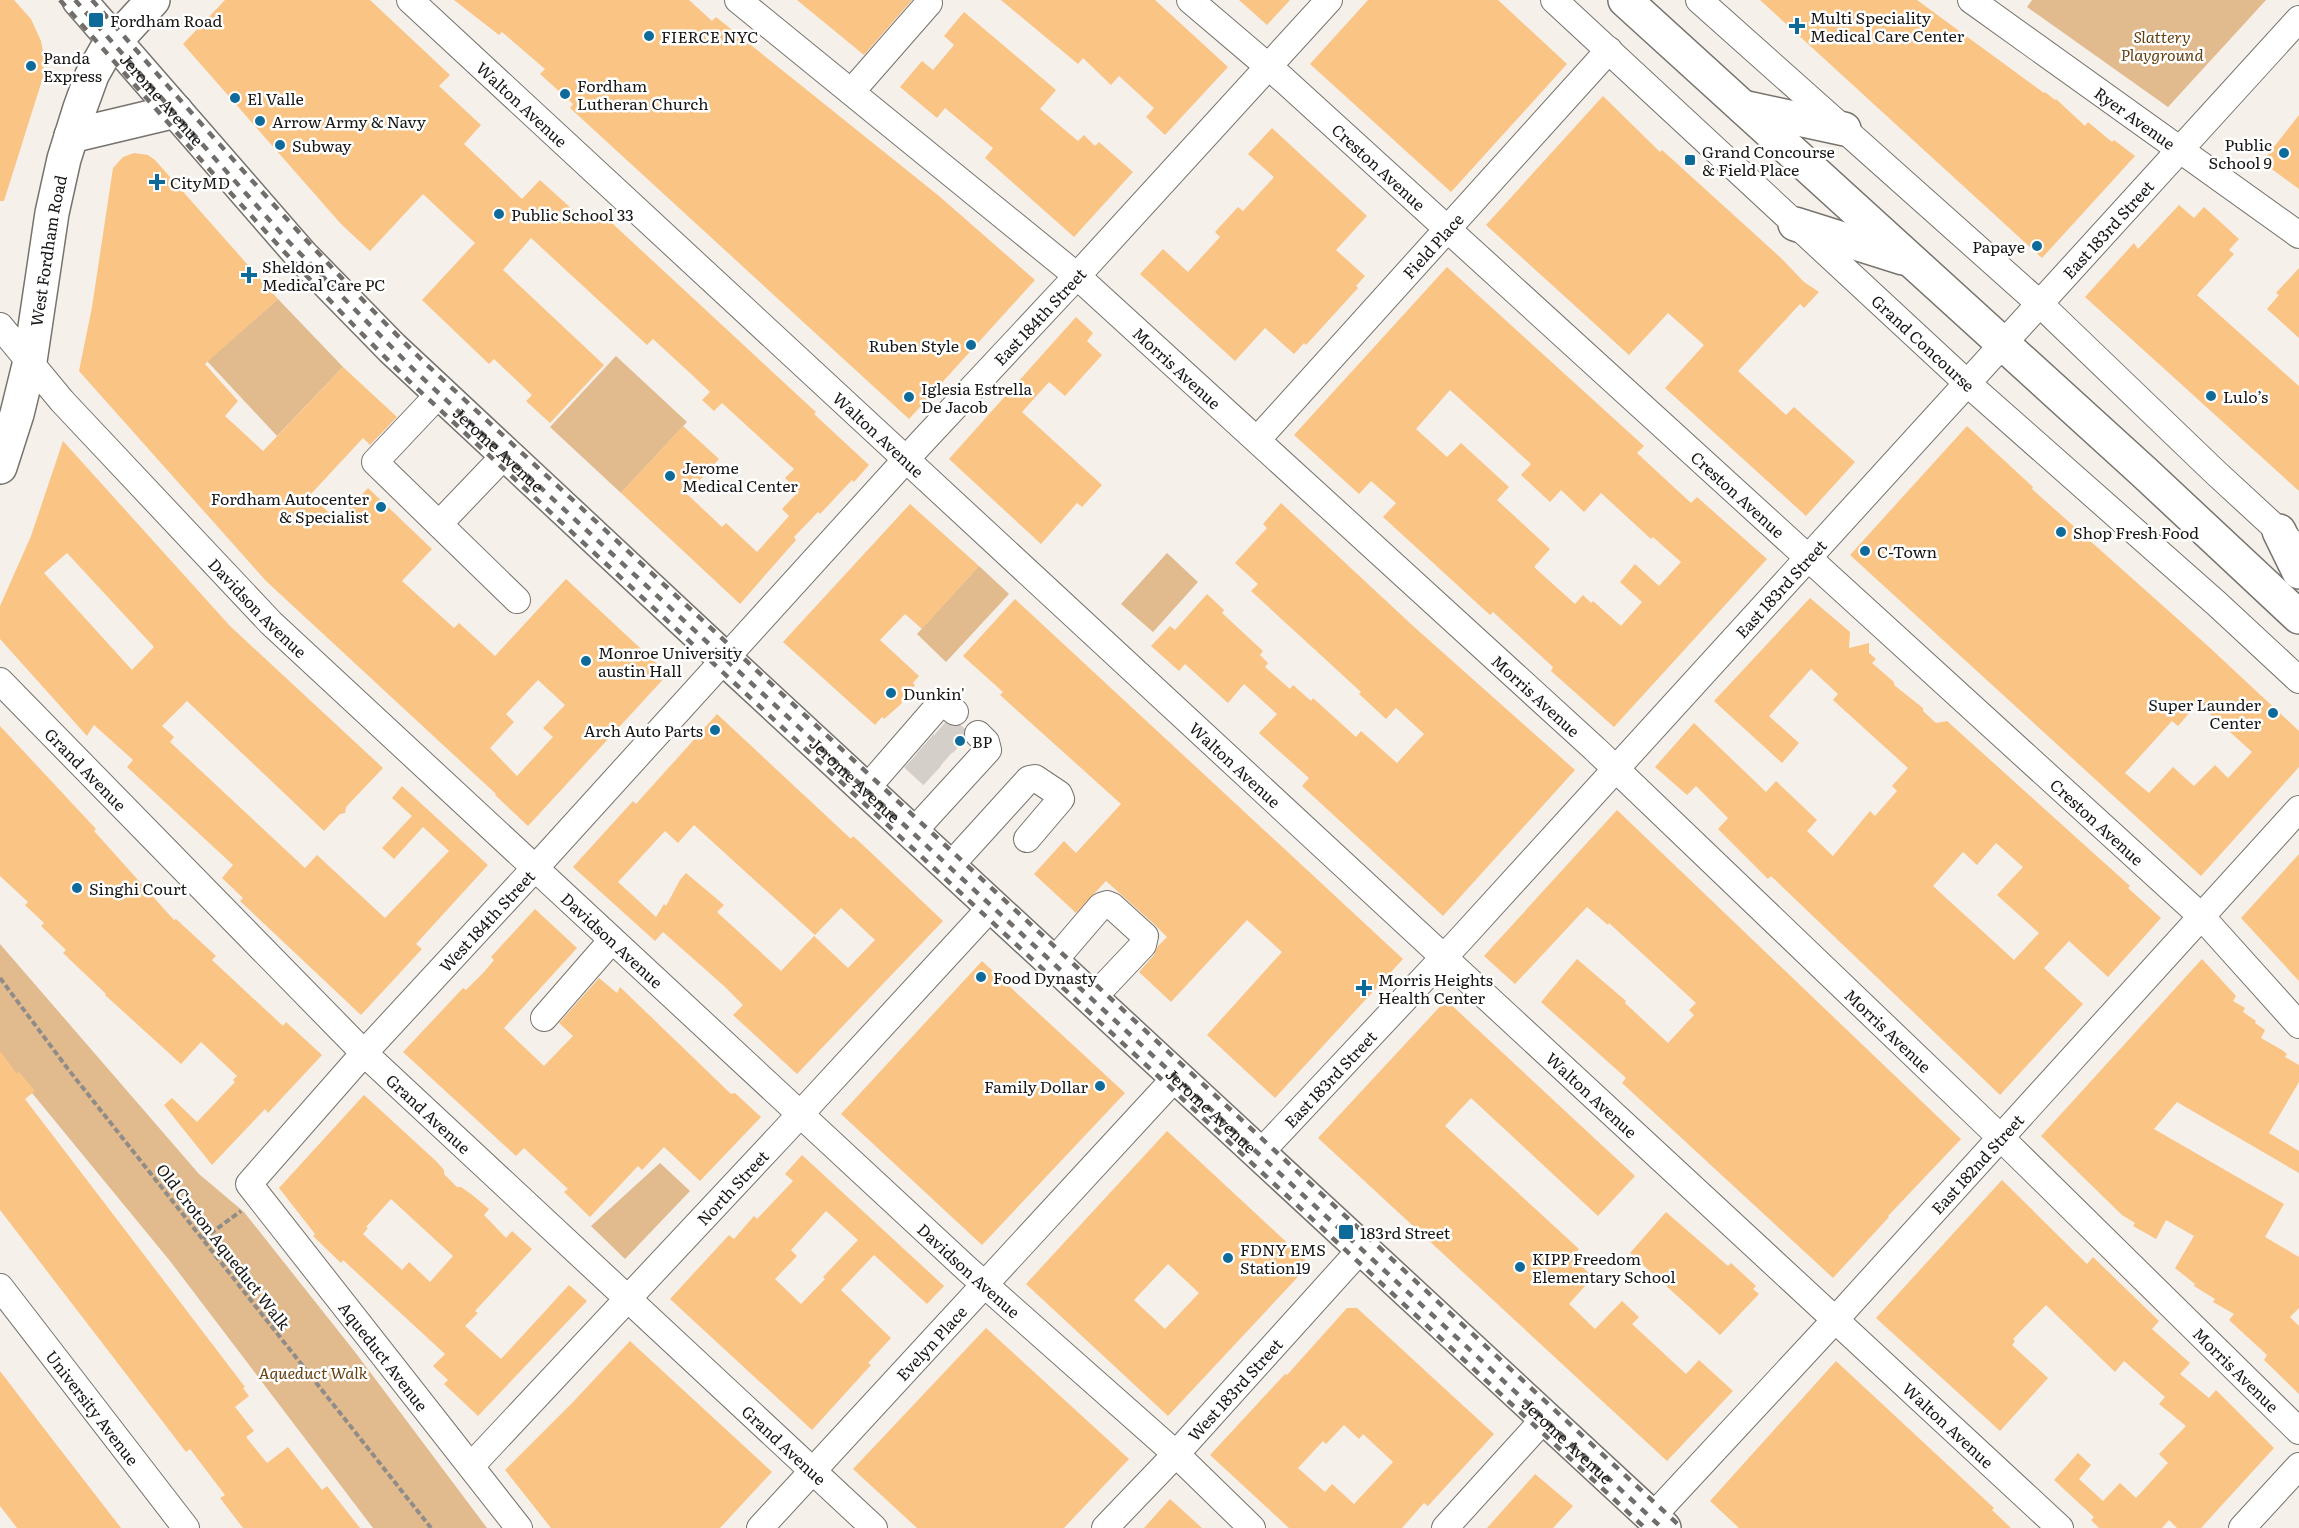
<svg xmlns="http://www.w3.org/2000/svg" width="2299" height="1528" font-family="Literata,serif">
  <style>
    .green { fill: #e1ba8e }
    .building { fill: #fac485; fill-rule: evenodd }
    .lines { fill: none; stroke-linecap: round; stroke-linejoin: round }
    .minor-tunnel { stroke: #d5cfca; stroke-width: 26; stroke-dasharray: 26 13; stroke-linecap: butt }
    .minor-casing { stroke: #77736d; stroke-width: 28 }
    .major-casing { stroke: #77736d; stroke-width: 36 }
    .path { stroke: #908c88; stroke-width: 4; stroke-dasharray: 6 3; stroke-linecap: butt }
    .minor { stroke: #fff; stroke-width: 26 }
    .major { stroke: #fff; stroke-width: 33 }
    .rail { stroke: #716d6a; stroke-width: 4.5; stroke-dasharray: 8 8; stroke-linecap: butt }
    .poi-dot { fill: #0d6a99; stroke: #fff; stroke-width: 2 }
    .labels { text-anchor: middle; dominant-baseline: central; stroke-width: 5; stroke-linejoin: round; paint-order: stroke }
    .poi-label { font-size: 16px; fill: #191715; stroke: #fff; text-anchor: start }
    .park-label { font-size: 16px; font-style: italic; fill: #664212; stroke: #fff }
    .street-label { font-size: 16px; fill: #191715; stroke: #fff }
  </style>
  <rect width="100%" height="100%" fill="#f6f0ea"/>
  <g class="green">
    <path d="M2032 0H2266L2168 107 2027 7Z"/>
    <path d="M278 299 343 367 277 436 207 361Z"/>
    <path d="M616 356 687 422 621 493 550 427Z"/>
    <path d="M1167 553 1198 582 1153 632 1121 604Z"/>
    <path d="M979 566 1009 594 946 662 917 634Z"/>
    <path d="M0 944 199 1174 244 1212 355 1352 487 1528H373L170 1261 0 1054Z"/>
    <path d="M660 1163 690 1191 625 1259 591 1226Z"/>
  </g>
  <g class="building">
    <path d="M0 0H14L31 19 41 41 44 57 43 77 4 201H0Z"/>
    <path d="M225 0H370L450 75 439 86 481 125 464 144 522 199 540 180 583 219 589 212 594 216 599 211 805 402 816 412 814 414 869 465 854 482 852 480 820 514 818 512 794 537 796 540 740 604 621 493 683 426 719 459 687 494 722 527 726 523 757 552 789 516 782 509 799 491 785 478 794 469 722 403 714 411 702 400 710 392 690 373 653 339 647 345 531 238 503 270 604 365 550 423 526 401 532 395 494 359 489 364 422 300 475 243 423 194 370 251 341 224 183 44Z"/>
    <path d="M454 0H689L712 21 716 17 939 196 1035 280 909 419 570 108 573 104 540 74 545 69 502 32 499 35Z"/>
    <path d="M797 0H912L864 55Z"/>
    <path d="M1001 0H1155L1228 67 1165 135 1146 117 1154 108 1119 76 1111 85 1083 58 1078 64Z"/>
    <path d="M1239 0H1290L1267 25Z"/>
    <path d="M1368 0H1498L1567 64 1451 192 1310 64Z"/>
    <path d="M1760 0H1917L2044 93 2045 92 2055 100 2056 99 2085 126 2088 122 2112 142 2114 140 2135 156 2042 258Z"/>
    <path d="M964 12 1056 90 1040 109 1078 141 1084 135 1095 146 1099 142 1133 172 1074 237 985 158 993 148 945 108 937 118 900 87 922 61 933 70 954 45 944 36Z"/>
    <path d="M1603 96 1660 152 1662 150 1781 258 1804 282 1819 292 1804 308 1800 304 1738 371 1786 415 1794 407 1855 462 1806 516 1665 388 1704 345 1668 313 1629 355 1486 225Z"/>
    <path d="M2299 115V189L2262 162Z"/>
    <path d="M1272 128 1367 216 1336 250 1365 276 1356 286 1358 288 1306 345 1304 343 1294 354 1265 328 1235 361 1140 274 1163 249 1188 272 1220 237 1215 232 1238 207 1243 211 1274 177 1248 154Z"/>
    <path d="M134 153 148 155 155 160 278 299 205 364 238 401 225 416 263 451 343 367 397 417 370 445 363 438 310 495 338 521 368 488 432 549 402 581 454 628 459 623 495 656 566 579 668 674 528 826 495 795 496 794 266 581 79 371 92 307 113 168 123 157ZM538 680 565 705 543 728 553 737 517 776 490 748 514 722 506 714Z"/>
    <path d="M2179 205 2194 218 2204 207 2239 239 2229 250 2234 254 2197 295 2299 386V491L2085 297 2134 243 2138 249Z"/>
    <path d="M1447 267 1644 446 1637 453 1678 491 1691 503 1697 497 1767 559 1614 727 1551 671 1553 667 1493 612 1490 615 1383 517 1396 503 1371 481 1359 494 1294 435ZM1450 390 1531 464 1521 475 1550 502 1561 490 1584 512 1601 493 1651 539 1653 537 1681 562 1659 586 1635 564 1620 582 1642 602 1621 626 1593 601 1591 603 1583 595 1575 604 1534 567 1550 549 1497 500 1509 487 1461 443 1447 457 1416 429Z"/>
    <path d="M2299 268V338L2267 309 2279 295 2276 293Z"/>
    <path d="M1076 317 1093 333 1087 341 1102 355 1065 396 1049 382 1022 412 1102 485 1082 507 1077 503 1041 544 949 459Z"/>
    <path d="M1967 426 2033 487 2032 489 2209 647 2299 731V767L2201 876 1850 555ZM2198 703 2252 752 2228 778 2215 765 2194 786 2173 767 2149 793 2125 773 2172 721 2178 726Z"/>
    <path d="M63 441 230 626 383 768 346 807 345 813 340 814 324 831 187 701 162 726 174 737 170 742 305 868 317 855 385 918 449 851 423 827 394 859 382 848 412 816 392 798 402 786 488 865 416 944 422 949 361 1015 240 901 243 898 222 878 233 865 127 767 133 760 94 725 87 736 0 639V606L31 536ZM67 553 154 647 132 670 44 573Z"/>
    <path d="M1281 503 1412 625 1575 770 1443 916 1302 786 1309 778 1259 733 1277 714 1244 684 1228 703 1185 664 1179 671 1151 646 1170 626 1175 630 1207 594 1224 610 1222 613 1263 651 1260 655 1268 663 1265 667 1290 689 1293 685 1311 701 1313 698 1356 737 1361 731 1397 763 1424 734 1396 708 1386 719 1359 694 1361 692 1251 591 1258 584 1235 563 1267 528 1263 524Z"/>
    <path d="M910 504 979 566 922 629 905 614 880 640 919 676 913 683 915 685 900 705 884 719 882 717 875 725 783 642Z"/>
    <path d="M1810 598 1850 632 1849 648 1869 643V653L1876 659 1872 663 1894 682V685L1923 708V711L1936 723 1947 721 2130 886 2128 888 2161 918 2108 977 2069 941 2044 968 2083 1004 2000 1095 1771 876 1768 879 1718 829 1728 818 1696 786 1687 795 1655 767 1694 723 1766 792 1776 781 1817 820 1807 831 1833 856 1870 811 1875 816 1897 791 1892 786 1908 768 1833 700 1838 694 1811 669 1769 716 1799 743 1782 763 1714 701ZM1996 843 2023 867 1997 895 2039 933 2014 960 1933 886 1963 852 1977 865Z"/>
    <path d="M1015 599 1403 959 1275 1098 1207 1035 1282 952 1247 920 1171 1002 1139 972 1154 955 1158 946 1167 937 1155 925 1106 881 1076 913 1034 874 1064 841 1076 853 1121 804 1000 695 1003 692 963 656Z"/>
    <path d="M717 714 851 839 853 836 865 847 943 921 797 1074 733 1015 743 1005 724 986 663 932 655 941 573 867 633 801 636 804ZM694 825 815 935 841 908 875 940 848 968 814 936 781 971 717 912 724 905 686 873 680 880 666 906 664 904 656 917 618 882 665 831 678 843Z"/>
    <path d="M0 726 96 829 94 831 174 920 176 919 216 956 212 960 283 1026 286 1022 322 1055 268 1113 265 1109 212 1165 164 1105 172 1098 197 1122 235 1082 233 1080 237 1076 201 1042 181 1064 105 995 106 994 63 953 66 950 41 926 44 923 25 905 28 902 0 876Z"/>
    <path d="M1617 810 1961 1139 1888 1216 1889 1217 1833 1278 1622 1083 1626 1078 1541 1002 1577 959 1626 1001 1625 1003 1668 1043 1694 1015 1689 1010 1696 1003 1609 923 1608 925 1587 907 1515 984 1484 956Z"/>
    <path d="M2299 854V981L2241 918Z"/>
    <path d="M535 909 577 948 504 1028 544 1066 573 1036 559 1023 599 978 617 993 620 987 731 1094 735 1093 761 1117 700 1181 664 1147 642 1170 638 1166 590 1217 564 1192 568 1189 524 1148 516 1156 403 1052 463 988 466 990 484 972 494 960 491 957Z"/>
    <path d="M2202 959 2236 996 2233 1001 2245 1008 2243 1012 2256 1021 2255 1023 2265 1030 2261 1038 2282 1050 2287 1054 2285 1057 2299 1065V1082L2269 1133 2299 1151V1173L2177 1102 2154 1129 2284 1204 2265 1237 2299 1257V1308L2290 1317 2299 1326V1394L2264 1360 2267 1355 2229 1320 2234 1314 2213 1302 2215 1299 2194 1286 2195 1284 2175 1268 2194 1236 2166 1220 2156 1239 2133 1226 2135 1223 2122 1215 2041 1136Z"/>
    <path d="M982 961 1125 1093 982 1245 841 1114Z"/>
    <path d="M1446 1000 1635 1176 1598 1216 1471 1098 1445 1126 1579 1249 1572 1257 1593 1277 1569 1304 1595 1329 1622 1301 1639 1317 1632 1324 1686 1374 1699 1360 1733 1391 1667 1461 1318 1138Z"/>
    <path d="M0 1051 17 1074 19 1072 35 1091 25 1099 245 1387 243 1388 249 1396 235 1407 254 1431 246 1437 267 1463 288 1447 322 1490 327 1486 360 1528H243L220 1498 225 1495 190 1449 186 1452 0 1210Z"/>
    <path d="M364 1095 436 1161 444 1170V1174L457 1187H461L471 1194 489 1209 484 1215 506 1238 512 1231 532 1249 475 1311 478 1313 465 1326 501 1359 569 1285 587 1301 478 1416 444 1384 448 1380 433 1366 445 1354 343 1260 341 1263 313 1236 315 1234 279 1188ZM391 1199 453 1256 430 1282 409 1262 402 1270 363 1234 368 1228 366 1227Z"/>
    <path d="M1167 1131 1310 1264 1168 1416 1026 1284ZM1168 1264 1199 1293 1165 1329 1134 1300Z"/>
    <path d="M802 1155 944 1286 927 1304 874 1255 841 1290 891 1338 868 1363 871 1365 812 1430 670 1299 729 1235 734 1239 754 1216 757 1219 793 1181 785 1174ZM826 1211 858 1240 823 1277 825 1279 801 1304 775 1279 797 1256 791 1250Z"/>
    <path d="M2002 1180 2087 1264 2093 1257 2159 1321 2152 1329 2190 1363 2180 1374 2209 1398 2216 1390 2274 1448 2201 1528H2177L2169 1520 2162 1528H2099L2091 1520 2094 1517 2054 1480 2078 1453 2091 1465 2079 1479 2103 1501 2120 1483 2136 1498 2168 1463 2159 1454 2186 1426 2159 1404 2165 1397 2124 1361 2115 1372 2046 1305 2013 1339 2015 1341 2012 1345 2048 1378 2000 1431 1876 1318Z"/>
    <path d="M1666 1212 1728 1266 1731 1263 1756 1286 1753 1289 1759 1294 1720 1335 1630 1253Z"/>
    <path d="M1347 1308H1357L1494 1434 1428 1506 1424 1503 1402 1528H1289L1210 1455 1285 1374 1287 1375ZM1344 1425 1359 1439 1363 1434 1393 1462 1354 1504 1332 1484 1325 1492 1298 1468 1323 1441 1326 1444Z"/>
    <path d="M986 1328 1129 1459 1064 1528H917L853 1469Z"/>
    <path d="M630 1341 772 1472 720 1528H551L505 1470 574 1401Z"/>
    <path d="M1836 1361 1994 1508 1992 1510 2011 1528H1739L1710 1501Z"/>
    <path d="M0 1371 49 1435 121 1528H17L0 1506Z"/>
    <path d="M1535 1474 1573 1506 1553 1528H1487Z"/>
    <path d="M1170 1499 1202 1528H1144Z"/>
  </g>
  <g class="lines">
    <g class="minor-tunnel">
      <path d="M942 726 966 747"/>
      <path d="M925 744 949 765"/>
      <path d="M913 758 936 779"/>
    </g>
    <g class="minor-casing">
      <g id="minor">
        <path id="s1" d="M410 0 2060 1528"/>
        <path id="s2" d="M738 0 1077 276 1595 749 2001 1138 2299 1431"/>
        <path id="s3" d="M1190 0 1284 80 2201 916 2299 1025"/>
        <path id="s4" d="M1554 0 1967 383 2216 603 2299 680"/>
        <path d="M1699 0 2040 304 2215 472 2292 543"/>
        <path id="s5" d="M1971 0 2299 235"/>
        <path d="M852 91 929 3"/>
        <path id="s6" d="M0 326 62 401 271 623 967 1269 1176 1454 1252 1528"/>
        <path d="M440 393 375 462 517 600"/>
        <path id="s7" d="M1257 440 1609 50"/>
        <path d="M439 524 506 454"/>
        <path id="s8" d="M0 681 364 1053 874 1528"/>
        <path d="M866 789 939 705H946L955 712"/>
        <path d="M913 832 988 750 986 742 978 734"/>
        <path d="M950 866 1029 779 1035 778 1059 794 1061 799 1027 839"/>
        <path d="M1053 962 1101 906 1107 904 1112 906 1145 936 1143 945 1092 999"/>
        <path d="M544 1018 612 940"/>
        <path id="s9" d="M1260 1153 1460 940 2299 19"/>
        <path id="s10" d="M0 1287 186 1528"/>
        <path id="s11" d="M471 1466 782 1134 992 906"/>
        <path id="s12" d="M1652 1517 1835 1320 2299 809"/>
        <path id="s13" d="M519 1528 249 1184 364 1053 548 854 920 444 1077 276 1329 0"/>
        <path id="s14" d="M760 1528 1176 1077"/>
        <path id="s15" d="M1105 1528 1176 1454 1362 1248"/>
        <path d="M1445 1528 1545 1418"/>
        <path d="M2242 1528 2299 1466"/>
      </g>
    </g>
    <g class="major-casing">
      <g id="major">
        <path d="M79 0 302 256 392 348 725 659 1664 1528"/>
        <path d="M1625 0 2144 472 2299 617"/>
        <path d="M1743 107 1844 129"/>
        <path d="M71 136 176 111"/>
        <path d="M1795 224 1903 258"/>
        <path id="s16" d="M0 467 17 414 30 361 52 213 64 159 80 108 92 75 105 52 153 0"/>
        <path d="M2279 531 2299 572"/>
      </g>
    </g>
    <g class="path">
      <path d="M0 978 68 1069 431 1528"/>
      <path d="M203 1239 241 1211"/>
    </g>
    <use href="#minor" class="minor"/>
    <use href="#major" class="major"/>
    <g class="rail">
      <path d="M60 0C174 129 286 260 409 381L1645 1528"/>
      <path id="s17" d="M75 0 287 240 416 372 1662 1528"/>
      <path d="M92 0C201 123 308 248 426 364L1682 1528"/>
    </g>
  </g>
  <g class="poi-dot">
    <rect x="88" y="12" width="16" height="16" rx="3"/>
    <path d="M1794 17h6v6h6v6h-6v6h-6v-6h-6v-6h6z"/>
    <circle cx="649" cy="36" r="6"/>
    <circle cx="31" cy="66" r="6"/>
    <circle cx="565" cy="94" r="6"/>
    <circle cx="235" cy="98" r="6"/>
    <circle cx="260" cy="121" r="6"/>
    <circle cx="280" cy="145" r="6"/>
    <circle cx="2284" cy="153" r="6"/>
    <rect x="1684" y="154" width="12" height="12" rx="3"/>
    <path d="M154 173h6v6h6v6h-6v6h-6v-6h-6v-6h6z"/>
    <circle cx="499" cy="214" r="6"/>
    <circle cx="2037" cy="246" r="6"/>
    <path d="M246 266h6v6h6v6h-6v6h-6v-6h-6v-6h6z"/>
    <circle cx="971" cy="345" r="6"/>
    <circle cx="2211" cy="396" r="6"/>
    <circle cx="909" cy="397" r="6"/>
    <circle cx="670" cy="476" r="6"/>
    <circle cx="381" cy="507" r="6"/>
    <circle cx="2061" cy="532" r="6"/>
    <circle cx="1865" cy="551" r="6"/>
    <circle cx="586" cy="661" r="6"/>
    <circle cx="891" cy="693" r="6"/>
    <circle cx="2273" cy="713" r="6"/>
    <circle cx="715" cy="730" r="6"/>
    <circle cx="960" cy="741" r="6"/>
    <circle cx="77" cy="888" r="6"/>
    <circle cx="981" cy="977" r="6"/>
    <path d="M1361 979h6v6h6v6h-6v6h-6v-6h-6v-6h6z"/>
    <circle cx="1100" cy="1086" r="6"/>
    <rect x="1338" y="1224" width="16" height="16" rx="3"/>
    <circle cx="1228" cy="1258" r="6"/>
    <circle cx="1520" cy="1267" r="6"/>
  </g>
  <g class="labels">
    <g class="poi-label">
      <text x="1810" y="17">Multi Speciality<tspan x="1810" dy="18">Medical Care Center</tspan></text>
      <text x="110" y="20">Fordham Road</text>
      <text x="661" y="36">FIERCE NYC</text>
      <text x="43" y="57">Panda<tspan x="43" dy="18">Express</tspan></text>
      <text x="577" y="85">Fordham<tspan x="577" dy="18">Lutheran Church</tspan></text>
      <text x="247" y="98">El Valle</text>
      <text x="272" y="121">Arrow Army &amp; Navy</text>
      <text x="2272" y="144" text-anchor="end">Public<tspan x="2272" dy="18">School 9</tspan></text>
      <text x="292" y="145">Subway</text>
      <text x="1702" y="151">Grand Concourse<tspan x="1702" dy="18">&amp; Field Place</tspan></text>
      <text x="170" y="182">CityMD</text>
      <text x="511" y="214">Public School 33</text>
      <text x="2025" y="246" text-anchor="end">Papaye</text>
      <text x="262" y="266">Sheldon<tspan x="262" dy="18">Medical Care PC</tspan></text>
      <text x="959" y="345" text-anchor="end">Ruben Style</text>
      <text x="921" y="388">Iglesia Estrella<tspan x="921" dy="18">De Jacob</tspan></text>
      <text x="2223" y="396">Lulo’s</text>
      <text x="682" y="467">Jerome<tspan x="682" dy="18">Medical Center</tspan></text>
      <text x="369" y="498" text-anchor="end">Fordham Autocenter<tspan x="369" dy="18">&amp; Specialist</tspan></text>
      <text x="2073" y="532">Shop Fresh Food</text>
      <text x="1877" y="551">C-Town</text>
      <text x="598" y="652">Monroe University<tspan x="598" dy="18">austin Hall</tspan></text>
      <text x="903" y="693">Dunkin'</text>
      <text x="2261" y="704" text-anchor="end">Super Launder<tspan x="2261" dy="18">Center</tspan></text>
      <text x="703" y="730" text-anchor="end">Arch Auto Parts</text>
      <text x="972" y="741">BP</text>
      <text x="89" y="888">Singhi Court</text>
      <text x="993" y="977">Food Dynasty</text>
      <text x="1378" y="979">Morris Heights<tspan x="1378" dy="18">Health Center</tspan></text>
      <text x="1088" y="1086" text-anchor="end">Family Dollar</text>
      <text x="1360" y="1232">183rd Street</text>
      <text x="1240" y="1249">FDNY EMS<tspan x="1240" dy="18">Station19</tspan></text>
      <text x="1532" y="1258">KIPP Freedom<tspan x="1532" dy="18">Elementary School</tspan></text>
    </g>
    <g class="park-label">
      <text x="2162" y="36">Slattery<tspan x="2162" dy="18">Playground</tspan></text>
      <text x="313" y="1372">Aqueduct Walk</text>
    </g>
    <g class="street-label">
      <text stroke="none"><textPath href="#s17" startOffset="132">Jerome Avenue</textPath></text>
      <text stroke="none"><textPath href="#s1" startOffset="153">Walton Avenue</textPath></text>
      <text stroke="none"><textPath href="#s5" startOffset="202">Ryer Avenue</textPath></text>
      <text stroke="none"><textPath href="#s3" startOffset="252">Creston Avenue</textPath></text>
      <text stroke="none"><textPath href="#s9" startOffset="1254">East 183rd Street</textPath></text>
      <text stroke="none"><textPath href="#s7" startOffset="262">Field Place</textPath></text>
      <text stroke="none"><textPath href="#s16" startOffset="222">West Fordham Road</textPath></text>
      <text stroke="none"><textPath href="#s13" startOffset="1611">East 184th Street</textPath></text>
      <text stroke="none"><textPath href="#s4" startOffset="504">Grand Concourse</textPath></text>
      <text stroke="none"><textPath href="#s2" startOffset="573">Morris Avenue</textPath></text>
      <text stroke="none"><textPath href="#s1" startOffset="639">Walton Avenue</textPath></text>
      <text stroke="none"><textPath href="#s17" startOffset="618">Jerome Avenue</textPath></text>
      <text stroke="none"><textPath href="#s3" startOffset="738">Creston Avenue</textPath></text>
      <text stroke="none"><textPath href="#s9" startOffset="768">East 183rd Street</textPath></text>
      <text stroke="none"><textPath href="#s6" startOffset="382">Davidson Avenue</textPath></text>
      <text stroke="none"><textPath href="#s2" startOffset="1059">Morris Avenue</textPath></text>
      <text stroke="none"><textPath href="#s1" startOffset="1125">Walton Avenue</textPath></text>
      <text stroke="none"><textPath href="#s8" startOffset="123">Grand Avenue</textPath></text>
      <text stroke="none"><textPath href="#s17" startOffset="1104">Jerome Avenue</textPath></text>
      <text stroke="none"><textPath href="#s3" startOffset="1224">Creston Avenue</textPath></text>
      <text stroke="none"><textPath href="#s13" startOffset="792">West 184th Street</textPath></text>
      <text stroke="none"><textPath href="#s6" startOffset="868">Davidson Avenue</textPath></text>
      <text stroke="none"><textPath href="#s2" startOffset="1545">Morris Avenue</textPath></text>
      <text stroke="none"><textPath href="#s9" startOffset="102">East 183rd Street</textPath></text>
      <text stroke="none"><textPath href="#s1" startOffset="1611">Walton Avenue</textPath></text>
      <text stroke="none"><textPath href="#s17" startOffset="1590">Jerome Avenue</textPath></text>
      <text stroke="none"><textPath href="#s8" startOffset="609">Grand Avenue</textPath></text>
      <text stroke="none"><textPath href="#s12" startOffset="480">East 182nd Street</textPath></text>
      <text stroke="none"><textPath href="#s11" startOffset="382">North Street</textPath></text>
      <text transform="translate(224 1246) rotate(52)">Old Croton Aqueduct Walk</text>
      <text stroke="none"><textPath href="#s6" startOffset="1354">Davidson Avenue</textPath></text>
      <text stroke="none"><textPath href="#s14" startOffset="252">Evelyn Place</textPath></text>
      <text transform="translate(384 1356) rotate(52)">Aqueduct Avenue</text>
      <text stroke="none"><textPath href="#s2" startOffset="2031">Morris Avenue</textPath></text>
      <text stroke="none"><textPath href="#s15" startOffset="190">West 183rd Street</textPath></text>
      <text stroke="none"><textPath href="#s10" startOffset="152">University Avenue</textPath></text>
      <text stroke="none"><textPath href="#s1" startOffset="2097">Walton Avenue</textPath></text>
      <text stroke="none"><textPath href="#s17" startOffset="2076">Jerome Avenue</textPath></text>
      <text stroke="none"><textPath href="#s8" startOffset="1095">Grand Avenue</textPath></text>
    </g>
  </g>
</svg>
